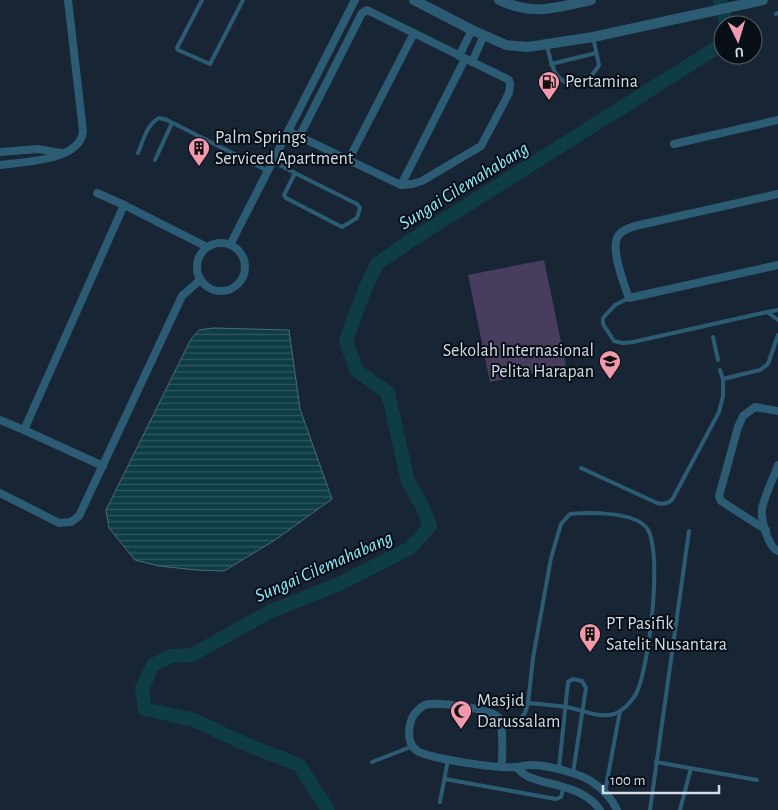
<svg xmlns="http://www.w3.org/2000/svg" width="778" height="810" font-family="'Alegreya Sans',sans-serif">
  <style>
    .park { fill: #483d5e }
    .water { fill: url(#water-rules); stroke: #496d76 }
    .lines { fill: none; stroke-linecap: round; stroke-linejoin: round }
    .river { stroke: #0e3d45; stroke-width: 14 }
    .service { stroke: #2c5c74; stroke-width: 4 }
    .minor { stroke: #2c5c74; stroke-width: 8 }
    .tertiary { stroke: #2c5c74; stroke-width: 10 }
    .labels { text-anchor: middle; dominant-baseline: central; stroke-width: 4; stroke-linejoin: round; paint-order: stroke }
    .poi-label { font-size: 18px; fill: #d3dce7; stroke: #080e15; text-anchor: start }
    .water-label { font-size: 19px; font-style: italic; fill: #8eebfc; stroke: #080e15 }
  </style>
  <defs>
    <pattern id="water-rules" width="6" height="5" patternUnits="userSpaceOnUse" patternTransform="scale(1.25)"><rect width="6" height="5" fill="#0e3d45"/><path d="M0 2.5h6" fill="none" stroke="#305860"/></pattern>
  </defs>
  <rect width="100%" height="100%" fill="#182535"/>
  <path class="park" d="M544 260 566 366 490 382 468 275Z"/>
  <path class="water" d="M213 328 289 330 300 409 332 499 275 540 224 571 196 570 159 566 135 560 109 528 106 510 191 339 199 330Z"/>
  <g class="lines">
    <g class="river">
      <path d="M720 0 727 25"/>
      <path d="M328 810 299 765 243 743 194 720 145 709 142 688 153 665 171 656 192 655 269 612 339 584 410 548 430 526 423 508 408 481 388 393 356 370 346 340 365 289 377 264 410 241 721 45 723 41"/>
    </g>
    <g class="service">
      <path d="M202 0 177 48 178 50 210 64 243 0"/>
      <path d="M776 14 778 13"/>
      <path d="M547 46C551 63 555 88 578 82 589 79 593 75 599 65L593 37"/>
      <path d="M551 64 596 53"/>
      <path d="M138 153C143 141 147 124 159 118L167 120 268 171"/>
      <path d="M155 160 172 123"/>
      <path d="M272 161C300 176 329 190 357 204L360 208 357 218 342 227 286 198 284 195 295 173"/>
      <path d="M629 298 615 305 603 318V324L614 341 623 343 633 342 767 312 778 320"/>
      <path d="M767 312 778 310"/>
      <path d="M713 337 718 360"/>
      <path d="M720 370 723 379"/>
      <path d="M581 468 657 503C663 505 667 504 672 500L719 412 723 396V379L760 370 768 364 778 335"/>
      <path d="M499 719 512 721 520 719 525 713 528 703 533 658 551 558 561 524 570 514C589 512 633 512 646 527 664 547 649 669 636 694 632 701 622 712 614 714 600 719 580 709 566 707 553 705 541 704 528 703"/>
      <path d="M372 762 413 746"/>
      <path d="M656 762 757 780"/>
      <path d="M559 768 568 682 573 679 582 681 586 688 573 773"/>
      <path d="M445 779 556 799 561 797 564 786"/>
      <path d="M605 792 620 711"/>
      <path d="M440 802 448 760"/>
      <path d="M650 810 689 531"/>
      <path d="M680 810 691 768"/>
    </g>
    <g class="minor">
      <path d="M459 56 472 30"/>
      <path d="M472 62 484 35"/>
      <path d="M288 131 401 185 412 184 422 181 481 146 509 93 510 84 509 80 367 10 362 13 299 137"/>
      <path d="M674 144 778 120"/>
      <path d="M0 152 38 149 61 153"/>
      <path d="M348 161 414 33"/>
      <path d="M0 165C22 162 81 161 83 131L68 0"/>
      <path d="M401 185 465 59"/>
      <path d="M97 193 124 205"/>
      <path d="M778 194 635 226C629 228 622 230 618 236 610 249 624 284 629 298L778 265"/>
      <circle cx="221" cy="267" r="24"/>
      <path d="M230 245 355 0"/>
      <path d="M0 420 24 430"/>
      <path d="M778 465C774 477 764 497 762 509 761 520 768 547 778 551"/>
      <path d="M103 466 24 430 124 205 207 247"/>
      <path d="M0 493 59 523 71 522 79 516 182 296 200 280"/>
      <path d="M766 530 721 501 719 496 738 427 743 416 755 407 778 411"/>
      <path d="M501 767C503 757 503 726 499 718 493 709 436 701 425 705 420 707 414 714 412 718 408 728 407 743 416 750 428 759 500 769 516 767 521 767 526 765 531 765 544 765 560 769 572 773 591 778 609 792 617 810"/>
      <path d="M516 767C520 771 524 775 529 777 554 787 583 786 600 810"/>
    </g>
    <g class="tertiary">
      <path d="M414 0 472 30 506 45 528 47 593 37 763 0"/>
      <path d="M499 0C534 16 555 8 591 0"/>
    </g>
  </g>
  <defs>
    <g id="fuel-pin" transform="scale(1.125)"><path d="M0 17L-7.5 6A9.5 9.5 0 1 1 7.5 6Z" fill="#f29aad" stroke="#080e15"/><path d="M-5.5-6h7V0h2V4h1.3V-2.5L3-4.5l.8-.8L6-3V5H2.5V1h-1V6h-7ZM-4.2-4.7v3.2H.2V-4.7Z" fill="#111"/></g>
    <g id="building-pin" transform="scale(1.125)"><path d="M0 17L-7.5 6A9.5 9.5 0 1 1 7.5 6Z" fill="#f29aad" stroke="#080e15"/><path d="M-4-6H4V6H1V3H-1V6H-4ZM-2.5-4.3h1.7v1.8h-1.7ZM.8-4.3h1.7v1.8H.8ZM-2.5-1h1.7V.8h-1.7ZM.8-1h1.7V.8H.8Z" fill="#111"/></g>
    <g id="school-pin" transform="scale(1.125)"><path d="M0 17L-7.5 6A9.5 9.5 0 1 1 7.5 6Z" fill="#f29aad" stroke="#080e15"/><path d="M0-5L7-2L0 1L-7-2ZM-4 1L0 2.5L4 1V4Q0 6-4 4Z" fill="#111"/></g>
    <g id="mosque-pin" transform="scale(1.125)"><path d="M0 17L-7.5 6A9.5 9.5 0 1 1 7.5 6Z" fill="#f29aad" stroke="#080e15"/><path d="M3.5-4.9A6 6 0 1 0 3.5 4.9A5 5 0 1 1 3.5-4.9Z" fill="#111"/></g>
  </defs>
  <g fill-rule="evenodd">
    <use href="#fuel-pin" x="549" y="82"/>
    <use href="#building-pin" x="199" y="148"/>
    <use href="#school-pin" x="610" y="361"/>
    <use href="#building-pin" x="590" y="634"/>
    <use href="#mosque-pin" x="461" y="711"/>
  </g>
  <g class="labels">
    <g class="poi-label">
      <text x="565" y="82">Pertamina</text>
      <text x="215" y="138">Palm Springs<tspan x="215" dy="21">Serviced Apartment</tspan></text>
      <text x="594" y="351" text-anchor="end">Sekolah Internasional<tspan x="594" dy="21">Pelita Harapan</tspan></text>
      <text x="606" y="624">PT Pasifik<tspan x="606" dy="21">Satelit Nusantara</tspan></text>
      <text x="477" y="701">Masjid<tspan x="477" dy="21">Darussalam</tspan></text>
    </g>
    <g class="water-label">
      <text transform="translate(464 186) rotate(-32)">Sungai Cilemahabang</text>
      <text transform="translate(324 567) rotate(-24)">Sungai Cilemahabang</text>
    </g>
  </g>
  <g transform="translate(738 40) rotate(175)"><circle r="24" fill="#080e15" stroke="#596069"/>
  <path d="M0-4L9 19L0 12L-9 19Z" fill="#f29aad"/>
  <text y="-8" font-size="14" font-weight="bold" text-anchor="middle" fill="#d3dce7">U</text>
  </g>
  <path d="M603 785v8h116v-8" fill="none" stroke="#d3dce7" stroke-width="2.5"/>
  <text x="610" y="785" font-size="15" fill="#d3dce7" stroke="#080e15" stroke-width="4" paint-order="stroke">100 m</text>
</svg>
